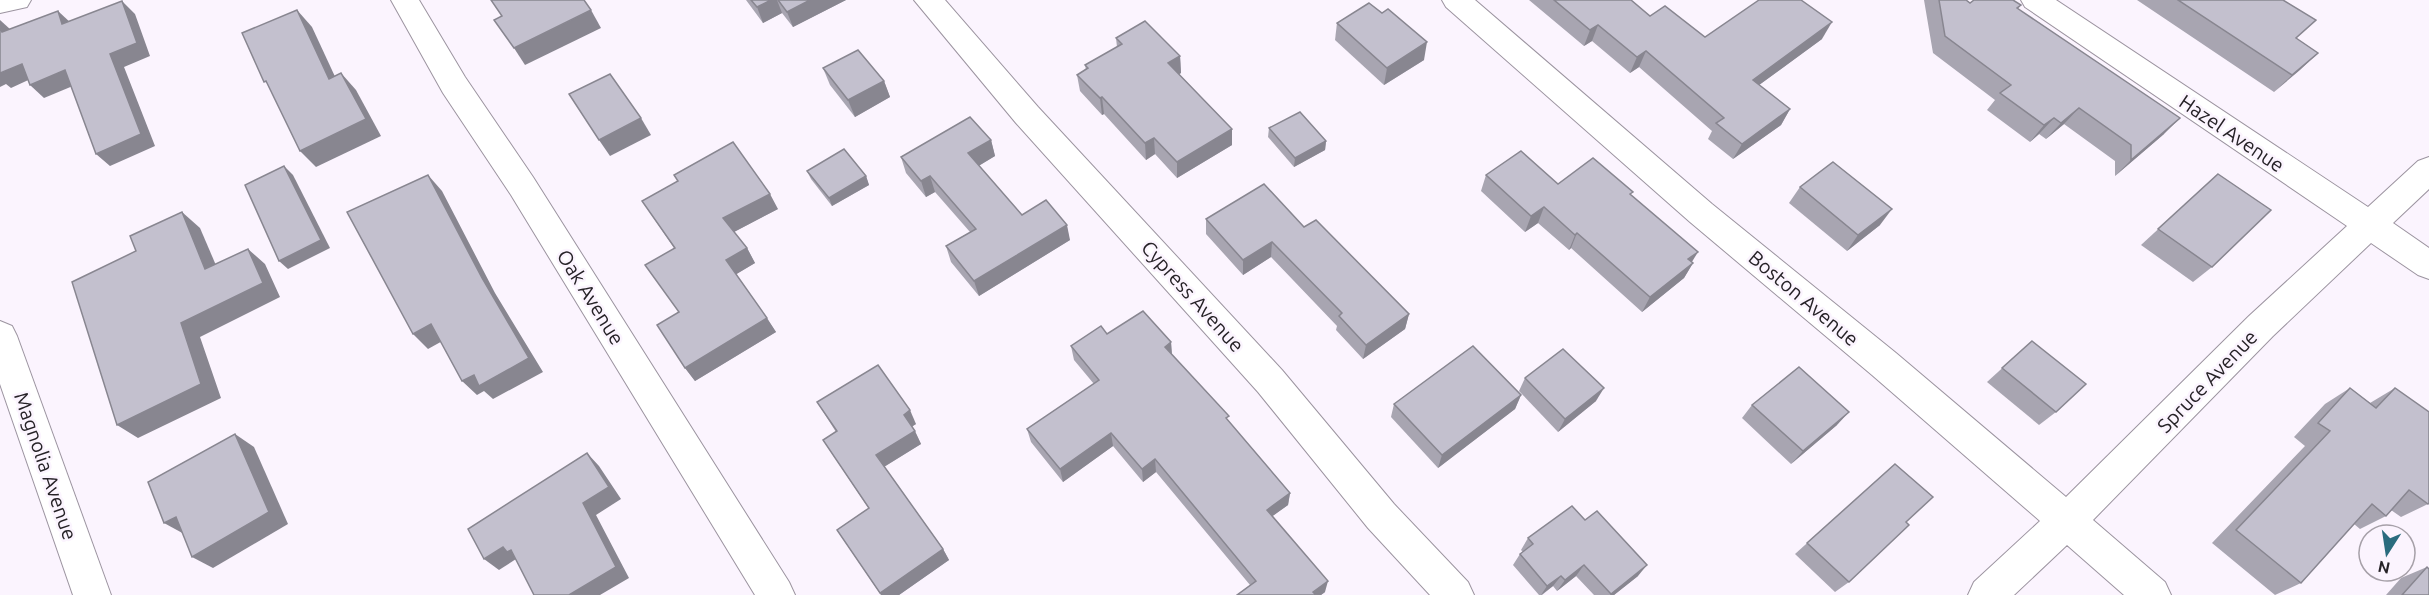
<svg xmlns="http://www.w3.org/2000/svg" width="2429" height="595" font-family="Ubuntu,sans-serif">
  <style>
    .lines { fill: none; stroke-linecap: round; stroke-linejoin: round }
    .minor-casing { stroke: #9c94a0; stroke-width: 2 }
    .minor { fill: #fff; fill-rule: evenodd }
    .wall { fill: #a8a5b1 }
    .shaded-wall { fill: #888690 }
    .building { fill: #c3c0ce; stroke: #888690; stroke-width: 1.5 }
    .labels { text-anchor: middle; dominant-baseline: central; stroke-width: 5; stroke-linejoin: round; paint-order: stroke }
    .street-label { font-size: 20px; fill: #262227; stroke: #fbf4fe }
  </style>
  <rect width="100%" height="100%" fill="#fbf4fe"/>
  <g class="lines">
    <g class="minor-casing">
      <g id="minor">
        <path d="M0 0H31L27 7 0 13Z"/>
        <path d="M391 0H419L465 77 533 177 789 582 795 595H755L511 195 443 93Z"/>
        <path d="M914 0H945L1038 107 1282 370 1394 504 1468 582 1474 595H1430L1368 528 1258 392 1016 123Z"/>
        <path d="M1442 0H1475L1712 204 1896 353 2066 497 2249 316 2347 226 2025 7 2021 0H2056L2368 207 2418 161 2429 157V189L2393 223 2429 248V279L2418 275 2371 243 2273 336 2093 520 2165 582 2171 595H2124L2067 545 2014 595H1968L1974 582 2040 521 1872 375 1690 222 1446 7Z"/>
        <path d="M0 321 12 326 17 336 111 595H73L0 384Z"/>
      </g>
    </g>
    <use href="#minor" class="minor"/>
  </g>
  <g class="wall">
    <path d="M746 0H846L793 27 782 13 763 23Z"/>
    <path d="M1529 0H1631L1650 16 1705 37 1822 39 1759 85 1790 109 1781 125 1733 159 1708 139 1712 131 1639 67 1630 73 1592 41 1584 46Z"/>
    <path d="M1924 0H1966L1970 3 2021 5 2018 9 2164 134 2115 176V161L2064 124 2046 139 2039 134 2030 142 1987 110 1995 100 1933 53Z"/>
    <path d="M2137 0H2283L2297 39 2318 53 2274 92Z"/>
    <path d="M1337 23 1424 60 1384 85 1335 40Z"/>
    <path d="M1116 38 1180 56 1181 73 1179 74 1232 129V145L1177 178 1155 154 1146 160 1104 114 1102 115 1080 91 1077 75 1086 70 1085 65 1117 47Z"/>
    <path d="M823 68 884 81 890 97 855 117 830 85Z"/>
    <path d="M1269 128 1326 141 1325 150 1294 167 1268 137Z"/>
    <path d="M991 140 995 156 978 166 1022 215 1070 240 979 296 951 262 946 246 970 232 935 192 926 197 906 173 901 157Z"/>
    <path d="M807 171 866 176 869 185 832 206 811 179Z"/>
    <path d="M2218 174 2212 267 2193 282 2141 245Z"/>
    <path d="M674 175 778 209 734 232 747 248 755 263 736 274 776 332 695 381 685 368 678 312 674 248 642 201 678 181Z"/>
    <path d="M1486 175 1558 184 1631 195 1693 263 1684 278 1642 312 1571 248 1569 250 1538 223 1525 232 1481 191Z"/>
    <path d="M1800 187 1880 225 1847 251 1789 203Z"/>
    <path d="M1206 219 1304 227 1409 314 1405 329 1363 359 1336 330 1337 326 1271 257 1243 275 1206 234Z"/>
    <path d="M1107 334 1171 342 1172 355 1290 493 1288 505 1272 516 1325 592 1321 595H1237L1250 585 1156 472 1143 482 1113 446 1063 482 1031 442 1027 429 1094 384 1074 360 1071 346Z"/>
    <path d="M2032 341 2056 412 2039 425 1987 382Z"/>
    <path d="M1525 378 1596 401 1558 432 1519 391Z"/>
    <path d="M2350 388 2370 403 2395 388 2428 504 2401 517 2391 510 2386 516 2360 529 2354 524 2301 583 2275 595 2212 543 2305 446 2294 437 2325 404Z"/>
    <path d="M1521 395 1515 409 1438 468 1391 417 1394 404Z"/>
    <path d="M817 402 916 424 912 426 921 444 884 467 943 549 949 560 899 595H881L837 530 869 509 823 440 836 432Z"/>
    <path d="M1752 405 1837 425 1791 464 1742 418Z"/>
    <path d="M1895 464 1906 522 1849 582 1835 592 1795 554Z"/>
    <path d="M1528 538 1638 576 1614 595H1594L1576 576 1557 591 1553 586 1542 595H1539L1513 565 1520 554 1523 552 1521 550Z"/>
    <path d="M2427 567 2429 595H2386L2401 578Z"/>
  </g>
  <g class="shaded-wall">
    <path d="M771 0H777L782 13 763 23 757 7Z"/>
    <path d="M810 0H846L793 27 787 12Z"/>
    <path d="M122 1 135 14 150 56 124 67 155 146 110 166 96 154 110 54Z"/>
    <path d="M297 10 312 27 344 96 329 79Z"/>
    <path d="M591 10 601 28 525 65 514 48Z"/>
    <path d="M58 11 72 24H62Z"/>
    <path d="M0 20 11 30 2 32 0 27Z"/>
    <path d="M1832 22 1822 39 1744 96 1753 80Z"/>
    <path d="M1598 25 1592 41 1584 46 1590 30Z"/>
    <path d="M1427 42 1424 60 1384 85 1387 68Z"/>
    <path d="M1646 51 1639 67 1630 73 1637 57Z"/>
    <path d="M2318 53 2300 70 2274 92 2292 75Z"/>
    <path d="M1180 56 1181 73 1169 80 1168 63Z"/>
    <path d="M22 64 37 76 11 88 6 84 0 87V73Z"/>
    <path d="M65 70 80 83 44 98 30 85Z"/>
    <path d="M341 73 356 90 381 136 316 167 300 151Z"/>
    <path d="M884 81 890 97 855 117 848 100Z"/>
    <path d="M1102 97 1104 114 1102 115 1100 98Z"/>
    <path d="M2079 108 2064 124 2046 139 2061 123Z"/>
    <path d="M1790 109 1781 125 1733 159 1742 144Z"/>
    <path d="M641 118 651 135 610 156 599 140Z"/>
    <path d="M2054 118 2039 134 2030 142 2044 125Z"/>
    <path d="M2180 118 2164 134 2115 176 2131 160Z"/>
    <path d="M1232 129V145L1177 178V162Z"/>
    <path d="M1154 138 1155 154 1146 160 1145 143Z"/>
    <path d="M991 140 995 156 972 170 968 153Z"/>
    <path d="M1326 141 1325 150 1294 167 1295 158Z"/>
    <path d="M284 166 293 175 330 248 288 269 279 261Z"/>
    <path d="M428 175 442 191 495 293 543 372 493 399 484 391 477 395 462 381 474 375 482 278Z"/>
    <path d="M866 176 869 185 832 206 829 198Z"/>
    <path d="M930 176 935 192 926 197 921 181Z"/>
    <path d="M770 194 778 209 732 233 723 218Z"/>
    <path d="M1544 207 1538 223 1525 232 1531 216Z"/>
    <path d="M1892 209 1880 225 1847 251 1858 235Z"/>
    <path d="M182 212 200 228 224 284 205 269Z"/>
    <path d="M1067 225 1070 240 979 296 974 281Z"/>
    <path d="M1577 233 1571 248 1569 250 1575 235Z"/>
    <path d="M1272 242 1271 257 1243 275V260Z"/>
    <path d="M747 248 755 263 735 275 726 260Z"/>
    <path d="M248 249 265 264 280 297 200 337 221 398 138 438 117 425 181 323Z"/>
    <path d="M1698 252 1690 265 1693 263 1684 278 1642 312 1650 297 1688 259Z"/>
    <path d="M1409 314 1405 329 1363 359 1366 345Z"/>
    <path d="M767 318 776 332 695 381 685 368Z"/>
    <path d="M431 324 446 339 428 349 413 334Z"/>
    <path d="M1171 342 1172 357 1165 347Z"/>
    <path d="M1604 388 1596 401 1558 432 1565 419Z"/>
    <path d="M1521 395 1515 409 1438 468 1442 455Z"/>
    <path d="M910 410 916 424 910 428 904 415Z"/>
    <path d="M1849 412 1837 425 1791 464 1803 451Z"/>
    <path d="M915 431 921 444 882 468 876 455Z"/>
    <path d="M1111 433 1113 446 1063 482 1060 469Z"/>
    <path d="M235 434 254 447 288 524 213 568 192 557Z"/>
    <path d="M587 453 599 466 621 499 596 515 629 578 600 595H569L583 503Z"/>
    <path d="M1155 459 1156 472 1143 482 1142 469Z"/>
    <path d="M1290 493 1288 505 1266 521 1267 510Z"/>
    <path d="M176 517 186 535 164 523Z"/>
    <path d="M503 547 511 550 516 559 499 570 484 559Z"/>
    <path d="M943 549 949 560 899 595H881L880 593Z"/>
    <path d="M1584 565 1576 576 1557 591 1565 580Z"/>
    <path d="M1647 565 1638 576 1614 595H1610Z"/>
    <path d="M1561 576 1553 586 1541 595 1547 586Z"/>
    <path d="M1328 581 1325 592 1321 595H1312L1313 592Z"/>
  </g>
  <g class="building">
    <path d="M491 0H584L591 10 514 48 494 20 502 16Z"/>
    <path d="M751 0H771L757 7Z"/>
    <path d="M778 0H810L787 12Z"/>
    <path d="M1554 0H1631L1650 16 1665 6 1705 37 1759 0H1801L1832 22 1753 80 1790 109 1742 144 1716 123 1724 118 1646 51 1637 57 1598 25 1590 30Z"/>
    <path d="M1939 0H1966L1970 3 1974 0H2013L2021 5 2017 8 2180 118 2131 160V145L2079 108 2061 123 2054 118 2044 125 2000 93 2011 85 1945 36Z"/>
    <path d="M2178 0H2283L2316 20 2296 38 2318 53 2292 75Z"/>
    <path d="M122 1 137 43 110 54 141 134 96 154 65 70 30 85 22 64 0 73V27L2 32 58 11 62 24Z"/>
    <path d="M1369 3 1382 13 1388 9 1427 42 1387 68 1337 23Z"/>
    <path d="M297 10 329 79 341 73 366 119 300 151 266 81 264 82 242 33Z"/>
    <path d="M1145 21 1180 56 1168 63 1232 129 1177 162 1154 138 1145 143 1102 97 1100 98 1077 75 1088 68 1085 65 1122 44 1116 38Z"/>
    <path d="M858 50 884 81 848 100 823 68Z"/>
    <path d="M610 74 641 118 599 140 569 94Z"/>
    <path d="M1300 112 1326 141 1295 158 1269 128Z"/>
    <path d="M970 117 991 140 968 153 1022 215 1046 200 1067 225 974 281 946 246 976 229 930 176 921 181 901 157Z"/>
    <path d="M733 142 770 194 723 218 747 248 726 260 767 318 685 368 657 325 679 312 645 265 675 248 642 201 678 181 674 175Z"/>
    <path d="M844 149 866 176 829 198 807 171Z"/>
    <path d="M1521 151 1558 184 1593 158 1633 192 1630 194 1698 252 1688 259 1693 263 1650 297 1577 233 1575 235 1544 207 1531 216 1486 175Z"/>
    <path d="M1833 162 1892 209 1858 235 1800 187Z"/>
    <path d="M284 166 321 240 279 261 245 185Z"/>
    <path d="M2218 174 2271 210 2212 267 2158 229Z"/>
    <path d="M428 175 482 278 529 358 479 386 474 375 462 381 431 324 413 334 347 212Z"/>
    <path d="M1264 184 1304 227 1316 220 1409 314 1366 345 1339 316 1342 313 1272 242 1243 260 1206 219Z"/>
    <path d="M182 212 205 269 248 249 263 283 181 323 201 384 117 425 72 282 136 251 130 236Z"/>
    <path d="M1143 311 1171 342 1165 347 1229 416 1226 418 1290 493 1267 510 1328 581 1313 592 1316 595H1237L1256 581 1155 459 1142 469 1111 433 1060 469 1027 429 1099 380 1071 346 1101 326 1107 334Z"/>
    <path d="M2032 341 2086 384 2056 412 2002 368Z"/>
    <path d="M1473 346 1521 395 1442 455 1394 404Z"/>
    <path d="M1563 349 1604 388 1565 419 1525 378Z"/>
    <path d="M878 365 910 410 904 415 915 431 876 455 943 549 880 593 837 530 869 508 823 440 837 431 817 402Z"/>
    <path d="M1799 367 1849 412 1803 451 1752 405Z"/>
    <path d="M2350 388 2376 408 2395 388 2429 412V503L2428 504 2409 490 2386 516 2372 504 2301 583 2236 530 2330 431 2318 423Z"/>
    <path d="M235 434 269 512 192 557 176 517 164 523 148 482Z"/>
    <path d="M587 453 609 487 583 503 616 567 569 595H534L511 550 507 552 503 547 484 559 468 529Z"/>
    <path d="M1895 464 1933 497 1906 522 1909 525 1849 582 1807 543Z"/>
    <path d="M1572 506 1585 520 1597 511 1647 565 1611 594 1584 565 1565 580 1561 576 1547 586 1520 554 1533 544 1528 538Z"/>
    <path d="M2427 567 2429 569V595H2402Z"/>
  </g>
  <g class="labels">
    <g class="street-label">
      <text transform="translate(2232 133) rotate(34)">Hazel Avenue</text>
      <text transform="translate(1193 296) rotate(48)">Cypress Avenue</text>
      <text transform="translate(591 297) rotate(58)">Oak Avenue</text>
      <text transform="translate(1804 298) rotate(40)">Boston Avenue</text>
      <text transform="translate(2207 381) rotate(-46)">Spruce Avenue</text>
      <text transform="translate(46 466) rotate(71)">Magnolia Avenue</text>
    </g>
  </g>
  <g transform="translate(2387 553) rotate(192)"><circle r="28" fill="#fbf4fe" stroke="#a6a0a8" stroke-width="1.5"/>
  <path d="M0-4.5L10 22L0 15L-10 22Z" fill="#2a6c7e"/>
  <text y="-9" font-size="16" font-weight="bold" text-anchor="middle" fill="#262227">N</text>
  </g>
</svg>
